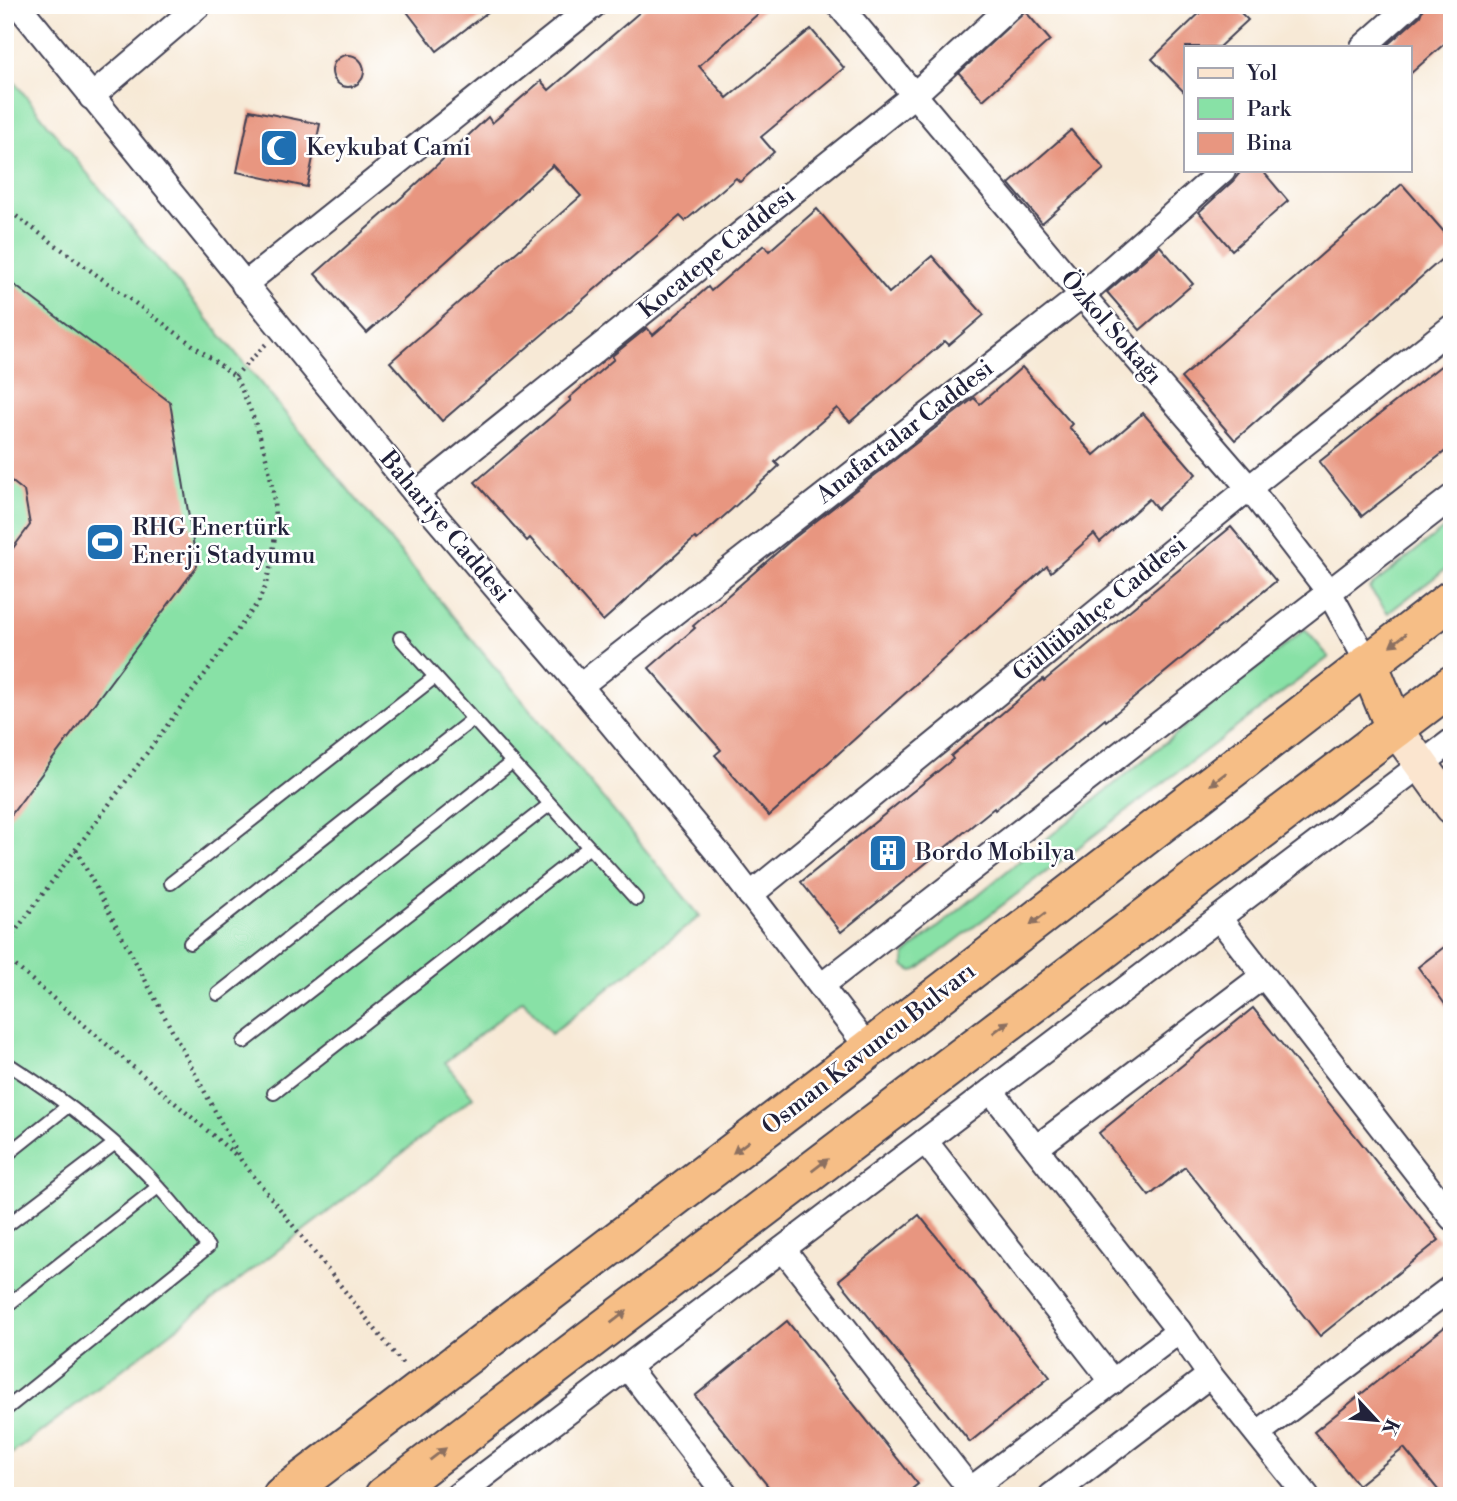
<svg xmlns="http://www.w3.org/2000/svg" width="1457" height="1501" font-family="'Libre Bodoni',serif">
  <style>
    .green { fill: #88e1a6; stroke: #558270; stroke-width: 2 }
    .building { fill: #e89680 }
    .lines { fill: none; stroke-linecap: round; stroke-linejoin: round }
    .lane-casing { stroke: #424052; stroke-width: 16 }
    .street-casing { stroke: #424052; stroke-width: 28 }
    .secondary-casing { stroke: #424052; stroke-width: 37 }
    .highway-casing { stroke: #424052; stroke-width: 42 }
    .path { stroke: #424052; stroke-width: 4.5; stroke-dasharray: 2 5; stroke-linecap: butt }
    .lane { stroke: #fff; stroke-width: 12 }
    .street { stroke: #fff; stroke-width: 24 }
    .secondary { stroke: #fbe5cf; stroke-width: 33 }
    .highway { stroke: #f6be86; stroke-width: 38 }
    .oneway { fill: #8c7060 }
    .labels { text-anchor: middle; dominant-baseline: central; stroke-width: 5; stroke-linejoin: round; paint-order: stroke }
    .poi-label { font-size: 24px; fill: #22223b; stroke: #fff; text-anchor: start }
    .street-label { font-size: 24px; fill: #22223b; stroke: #fff }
  </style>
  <rect width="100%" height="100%" fill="#fff"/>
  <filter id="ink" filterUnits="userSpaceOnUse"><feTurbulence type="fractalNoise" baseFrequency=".0143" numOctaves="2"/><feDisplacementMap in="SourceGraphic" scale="14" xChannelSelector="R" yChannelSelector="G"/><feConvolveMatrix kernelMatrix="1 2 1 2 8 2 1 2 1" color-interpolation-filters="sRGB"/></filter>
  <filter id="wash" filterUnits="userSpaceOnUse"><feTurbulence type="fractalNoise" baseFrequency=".00686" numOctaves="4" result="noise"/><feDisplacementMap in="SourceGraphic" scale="28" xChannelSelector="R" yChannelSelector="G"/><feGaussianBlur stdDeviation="1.57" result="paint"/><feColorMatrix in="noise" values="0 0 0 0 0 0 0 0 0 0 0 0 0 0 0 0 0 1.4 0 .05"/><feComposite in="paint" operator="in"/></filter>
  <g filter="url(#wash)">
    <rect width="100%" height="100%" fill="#f7e9d6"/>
    <g class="green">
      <path d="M5 70 74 157 700 916 551 1034 523 1000 445 1062 473 1097 333 1208 5 1459Z"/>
      <path d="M1452 522V564L1388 613 1369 588Z"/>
      <path d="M1305 629 1329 657 917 970 912 971 904 966 905 954Z"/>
    </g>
    <g id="blocks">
      <g class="building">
        <path d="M402 5H497L437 51Z"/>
        <path d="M648 5H768L699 66 727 98 811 29 844 68 761 137 774 152 740 182 736 178 685 221 680 216 442 421 390 362 581 196 553 165 367 333 315 274 409 191 488 117 492 123 541 81 549 90Z"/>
        <path d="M1208 5H1233L1248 20 1219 47H1186V94L1152 59Z"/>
        <path d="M1424 5H1452V37L1410 74V47H1385L1420 16Z"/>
        <path d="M1025 11 1050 40 983 100 959 73Z"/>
        <circle cx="348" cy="71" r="16"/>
        <path d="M250 110 320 124 307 187 237 172Z"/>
        <path d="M1071 130 1104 169 1042 223 1009 184Z"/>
        <path d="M1242 170H1262L1288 201 1232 250 1199 212 1233 181Z"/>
        <path d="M1402 184 1452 241V250L1235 440 1181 378Z"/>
        <path d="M817 209 889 293 932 256 984 315 949 345 945 341 850 422 837 408 775 462 779 466 731 510 697 540 695 538 603 621 530 538 527 541 475 482 571 400 569 398 614 359 612 356 647 328 653 335 708 287 711 291 764 245 769 251Z"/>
        <path d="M1160 246 1193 284 1140 330 1107 292Z"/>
        <path d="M5 278 170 402 197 566 5 823V559L30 525 24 491 5 476Z"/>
        <path d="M1452 357V446L1362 516 1319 462Z"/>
        <path d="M1022 367 1072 424 1069 427 1094 455 1143 413 1196 474 1157 509 1149 499 1100 542 1094 534 1051 572 1047 566 769 816 715 755 721 750 649 668 695 628 693 626 789 542 974 398 980 404Z"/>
        <path d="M1231 527 1276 581 1106 721 1105 719 995 810 994 808 841 932 801 882 953 759 951 756 1043 679 1044 681Z"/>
        <path d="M1452 941V1014L1418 967Z"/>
        <path d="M1253 1008 1439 1240 1320 1336 1185 1167 1149 1196 1099 1133Z"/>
        <path d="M919 1215 1050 1377 970 1442 839 1280Z"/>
        <path d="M787 1321 918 1484 903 1496H776L695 1396Z"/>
        <path d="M1452 1321V1496H1443L1404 1448 1358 1485 1314 1432Z"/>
      </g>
    </g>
  </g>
  <g filter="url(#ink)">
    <use href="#blocks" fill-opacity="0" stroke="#424052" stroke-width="2"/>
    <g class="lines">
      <g class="lane-casing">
        <g id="lane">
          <path d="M400 638 636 899"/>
          <path d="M171 883 435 677"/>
          <path d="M190 943 473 719"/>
          <path d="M218 994 511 763"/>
          <path d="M244 1042 549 805"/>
          <path d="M5 1062C62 1098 119 1141 163 1192 179 1210 193 1228 208 1247L5 1410"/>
          <path d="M274 1093 588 848"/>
          <path d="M5 1156 68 1106"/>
          <path d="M5 1227 114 1144"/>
          <path d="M5 1307 158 1187"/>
        </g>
      </g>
      <g class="street-casing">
        <g id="street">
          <path d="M18 5 416 494 580 686 723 859 869 1049"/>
          <path d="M839 5 1082 295 1249 488 1329 592 1368 663"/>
          <path d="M1363 47 1410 5"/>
          <path d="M91 97 199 5"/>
          <path d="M244 285 594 5"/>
          <path d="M416 494 914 95 1012 5"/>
          <path d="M580 686 1082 295 1223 170"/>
          <path d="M750 895 1249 488 1452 327"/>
          <path d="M1219 918 1452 1218"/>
          <path d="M821 986 1452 497"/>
          <path d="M991 1091 1179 1331 1210 1375 1307 1496"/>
          <path d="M925 1141 1113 1382"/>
          <path d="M1036 1148 1263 976"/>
          <path d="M783 1249 970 1489"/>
          <path d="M627 1367 727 1496"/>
          <path d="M1258 1433 1452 1287"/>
          <path d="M457 1496 1452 741"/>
          <path d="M962 1496 1179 1331"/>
          <path d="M1051 1496 1210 1375"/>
        </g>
      </g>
      <g class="secondary-casing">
        <path id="secondary" d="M1395 728 1452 807"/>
      </g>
      <g class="highway-casing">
        <g id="highway">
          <path d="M1368 663 1395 728"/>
          <path d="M282 1496 869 1049 1452 599"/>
          <path d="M384 1496 1452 685"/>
        </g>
      </g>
      <g class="path">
        <path d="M5 208 235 376C269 444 292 529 259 601L14 933 5 940"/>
        <path d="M235 376 266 344"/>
        <path d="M76 850 241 1160 405 1367"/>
        <path d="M5 957 238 1157"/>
      </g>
      <use href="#lane" class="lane"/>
      <use href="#street" class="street"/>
      <use href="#secondary" class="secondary"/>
      <use href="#highway" class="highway"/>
    </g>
    <defs><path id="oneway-solid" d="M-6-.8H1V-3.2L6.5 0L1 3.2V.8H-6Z" transform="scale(1.75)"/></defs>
    <g class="oneway">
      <use href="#oneway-solid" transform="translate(1398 640) rotate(143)"/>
      <use href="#oneway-solid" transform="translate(1218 779) rotate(142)"/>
      <use href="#oneway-solid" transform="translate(1038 919) rotate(142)"/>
      <use href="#oneway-solid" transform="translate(1001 1027) rotate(-37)"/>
      <use href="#oneway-solid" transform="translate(741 1147) rotate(143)"/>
      <use href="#oneway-solid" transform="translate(820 1165) rotate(-37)"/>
      <use href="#oneway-solid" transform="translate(619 1317) rotate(-37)"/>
      <use href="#oneway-solid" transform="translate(438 1454) rotate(-37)"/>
    </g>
  </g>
  <defs>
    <g id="mosque-square" transform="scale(2.0125)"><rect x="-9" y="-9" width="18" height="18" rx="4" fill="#1f6fb2" stroke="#fff"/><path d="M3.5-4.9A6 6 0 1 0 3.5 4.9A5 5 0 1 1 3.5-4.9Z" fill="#fff"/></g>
    <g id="stadium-square" transform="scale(2.0125)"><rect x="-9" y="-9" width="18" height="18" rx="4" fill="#1f6fb2" stroke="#fff"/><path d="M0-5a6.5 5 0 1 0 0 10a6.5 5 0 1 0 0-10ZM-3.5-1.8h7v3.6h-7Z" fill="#fff"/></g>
    <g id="building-square" transform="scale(2.0125)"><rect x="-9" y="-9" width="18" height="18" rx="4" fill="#1f6fb2" stroke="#fff"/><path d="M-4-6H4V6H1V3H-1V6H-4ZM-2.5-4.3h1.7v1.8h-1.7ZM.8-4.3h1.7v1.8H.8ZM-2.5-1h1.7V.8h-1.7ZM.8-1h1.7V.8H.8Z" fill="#fff"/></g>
  </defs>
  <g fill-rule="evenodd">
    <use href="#mosque-square" x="279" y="148"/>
    <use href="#stadium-square" x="105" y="542"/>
    <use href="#building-square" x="888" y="853"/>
  </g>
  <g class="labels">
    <g class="poi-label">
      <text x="306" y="148">Keykubat Cami</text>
      <text x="132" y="528">RHG Enertürk<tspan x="132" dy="28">Enerji Stadyumu</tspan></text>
      <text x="915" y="853">Bordo Mobilya</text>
    </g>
    <g class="street-label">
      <text transform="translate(717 253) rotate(-39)">Kocatepe Caddesi</text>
      <text transform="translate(1111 328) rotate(49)">Özkol Sokağı</text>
      <text transform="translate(905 432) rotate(-38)">Anafartalar Caddesi</text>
      <text transform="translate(445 527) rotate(50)">Bahariye Caddesi</text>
      <text transform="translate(1100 609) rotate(-39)">Güllübahçe Caddesi</text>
      <text transform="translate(869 1049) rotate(-38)">Osman Kavuncu Bulvarı</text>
    </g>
  </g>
  <rect width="1457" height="1501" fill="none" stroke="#fff" stroke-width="28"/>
  <rect x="1184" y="46" width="228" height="126" fill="#ffffff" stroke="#a7a7b1" stroke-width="2"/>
  <rect x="1198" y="68" width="35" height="10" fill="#fbe5cf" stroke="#a7a7b1" stroke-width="2"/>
  <text x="1247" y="80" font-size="21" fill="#22223b">Yol</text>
  <rect x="1198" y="98" width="35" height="21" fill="#88e1a6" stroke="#a7a7b1" stroke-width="2"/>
  <text x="1247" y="116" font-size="21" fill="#22223b">Park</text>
  <rect x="1198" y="133" width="35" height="21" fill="#e89680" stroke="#a7a7b1" stroke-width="2"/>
  <text x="1247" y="150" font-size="21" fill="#22223b">Bina</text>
  <g transform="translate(1376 1420) rotate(116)" stroke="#ffffff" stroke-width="5" paint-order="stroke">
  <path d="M0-5L12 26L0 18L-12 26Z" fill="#22223b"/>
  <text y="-10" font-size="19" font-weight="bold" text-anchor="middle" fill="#22223b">K</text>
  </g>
</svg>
